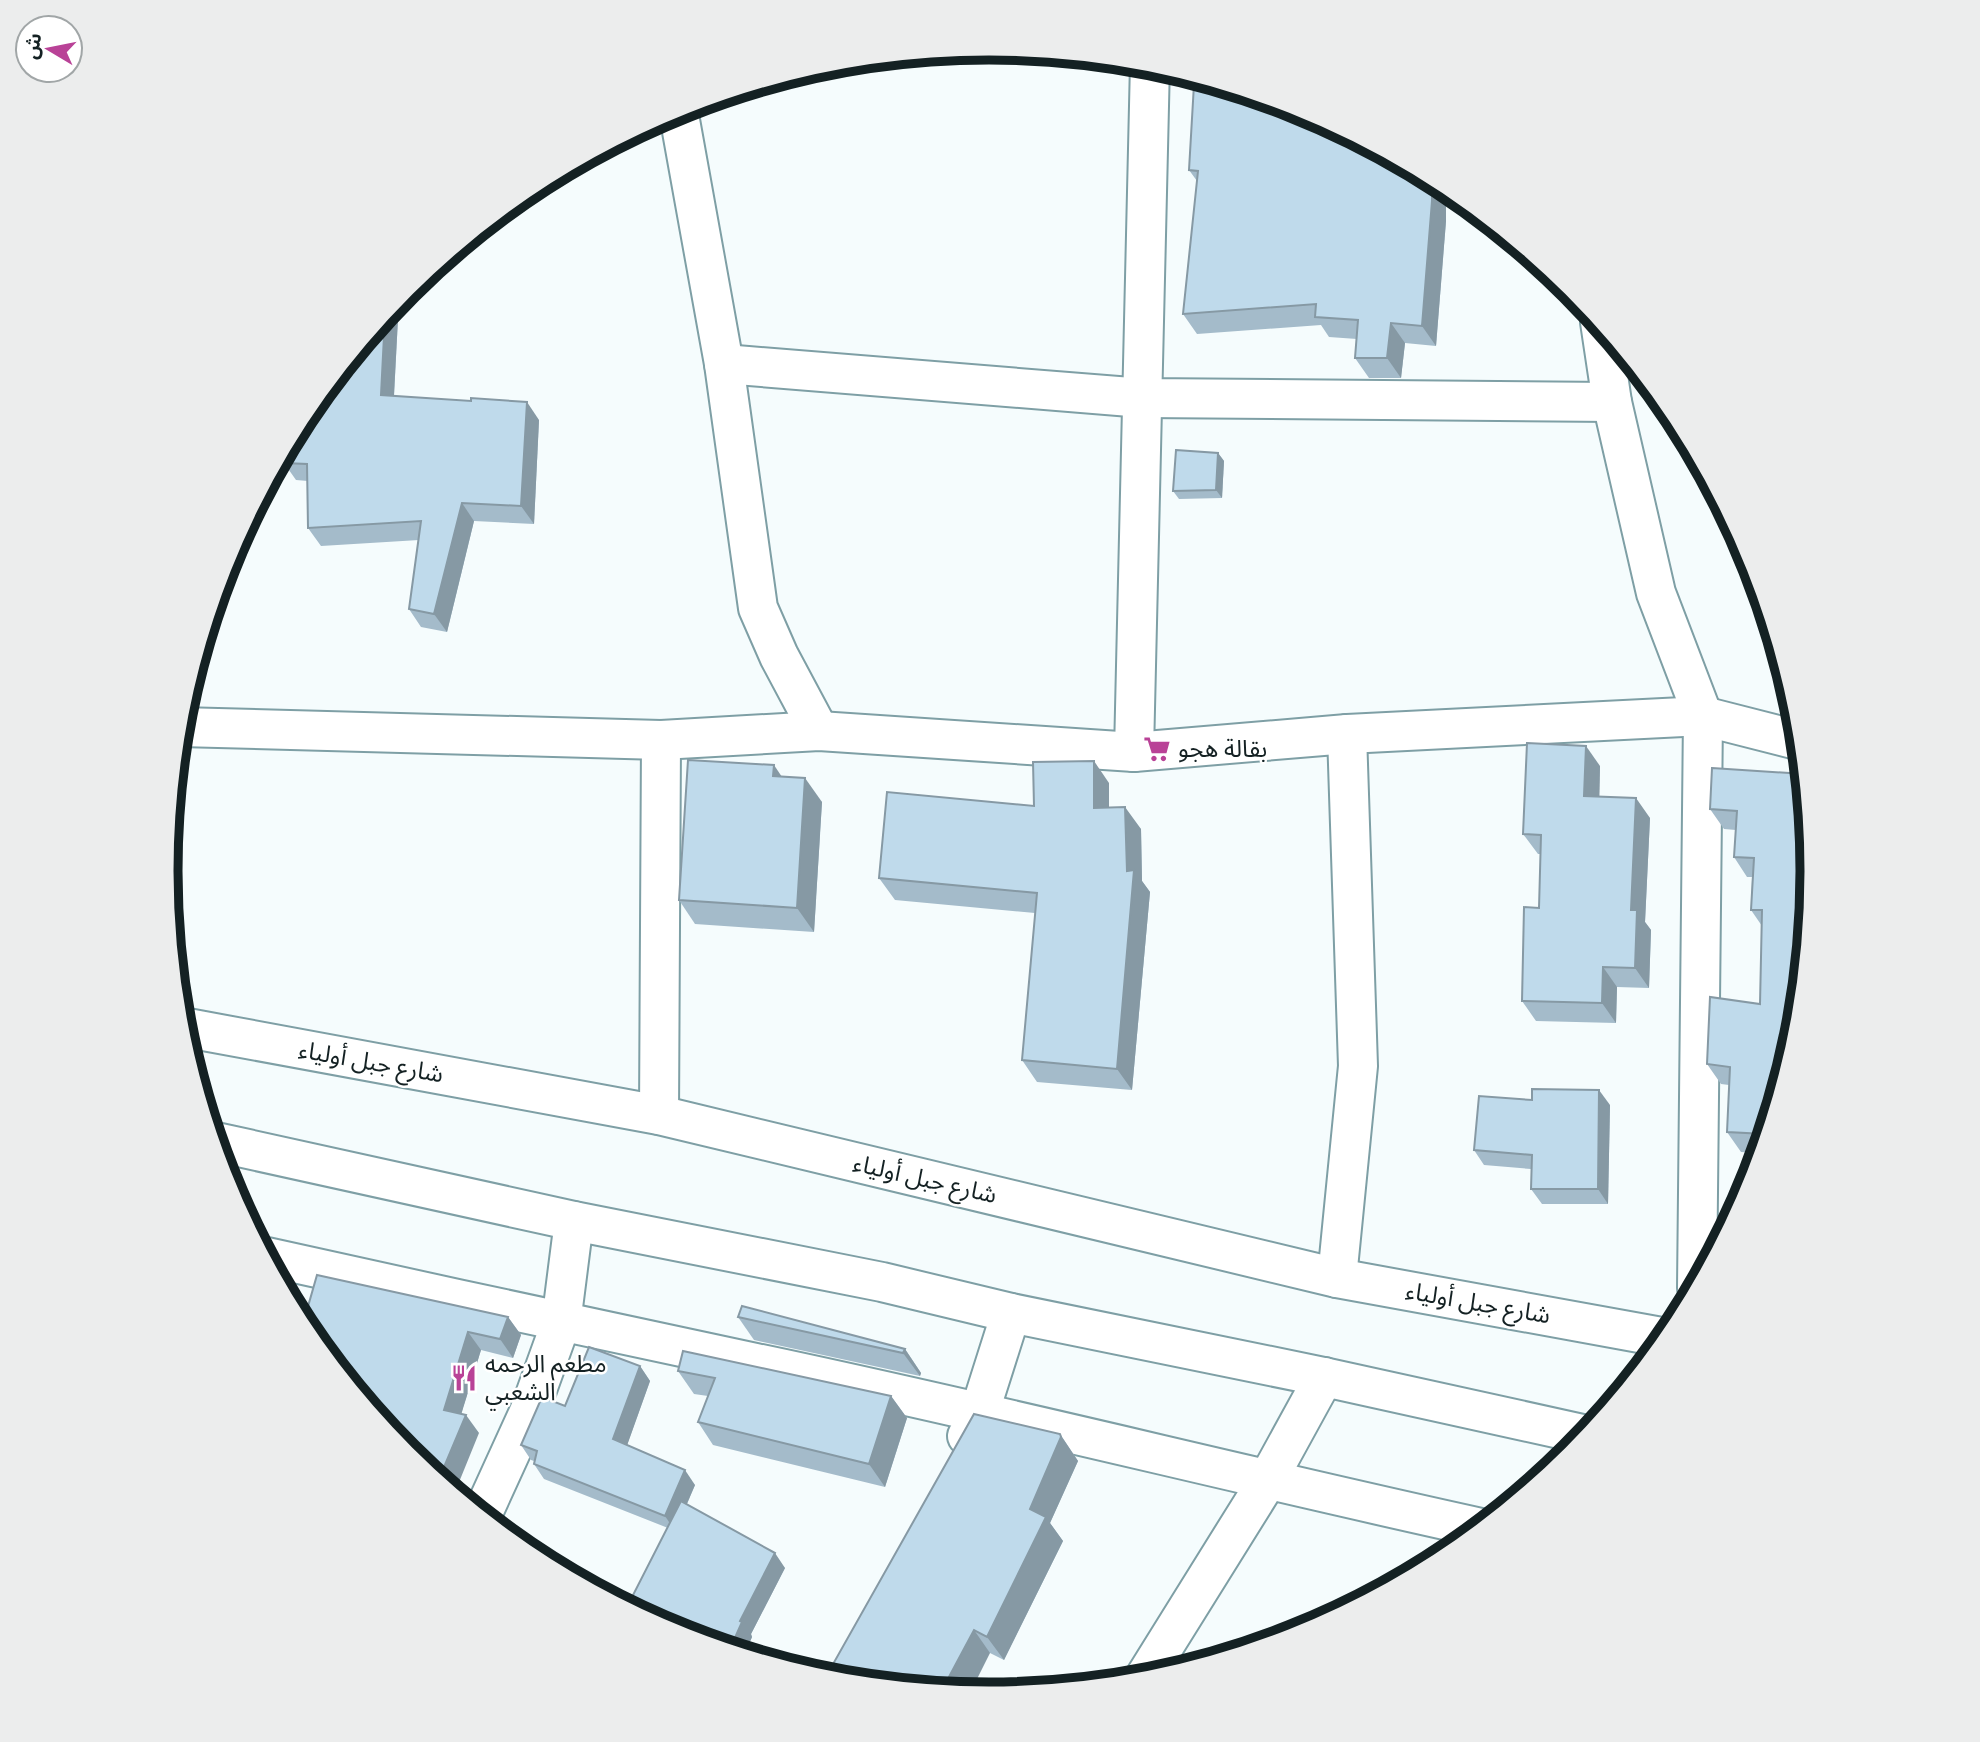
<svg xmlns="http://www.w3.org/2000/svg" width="1980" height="1742" font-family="Karla,'Noto Sans Arabic',sans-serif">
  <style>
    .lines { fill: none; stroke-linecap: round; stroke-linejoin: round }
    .minor-casing { stroke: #7e9fa5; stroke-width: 42 }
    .primary-casing { stroke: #7e9fa5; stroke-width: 42 }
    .minor { stroke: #fff; stroke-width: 38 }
    .primary { stroke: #fff; stroke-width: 38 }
    .wall { fill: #a4bbca }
    .shaded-wall { fill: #8699a4 }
    .building { fill: #bfdaeb; stroke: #8699a4; stroke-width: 2 }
    .labels { text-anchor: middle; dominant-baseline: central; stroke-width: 5; stroke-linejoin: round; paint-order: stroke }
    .poi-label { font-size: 24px; fill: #142123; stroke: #fff; text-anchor: start }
    .street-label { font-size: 24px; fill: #142123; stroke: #fff }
    .rim { fill: none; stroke: #142123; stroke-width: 9 }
  </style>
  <rect width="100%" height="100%" fill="#f5fcfd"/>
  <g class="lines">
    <g class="minor-casing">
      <g id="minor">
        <path d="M678 109 724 364 758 608 779 656 819 731"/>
        <path d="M1600 322 1612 402 1656 593 1703 716 1697 1288"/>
        <path d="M724 364 1143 398 1612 402"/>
        <path d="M180 727 661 740 819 731 1134 752 1347 734 1703 716 1801 741"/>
        <path d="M1134 752 1150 63"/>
        <path d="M659 1115 661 740"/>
        <path d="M267 1257C430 1293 592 1329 756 1363 999 1414 1239 1475 1481 1528"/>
        <path d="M1337 1278 1358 1066 1347 734"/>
        <path d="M967 1436 979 1414 1011 1313"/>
        <path d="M482 1515 529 1412 561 1323 574 1221"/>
        <path d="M1143 1680 1267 1481 1324 1377"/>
      </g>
    </g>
    <g class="primary-casing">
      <g id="primary">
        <path d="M182 1027 659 1115 1337 1278 1667 1338"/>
        <path d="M216 1142 574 1221 882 1282 1011 1313 1324 1377 1587 1435"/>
      </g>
    </g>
    <use href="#minor" class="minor"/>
    <use href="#primary" class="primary"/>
  </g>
  <g class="wall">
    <path d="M1306 110 1446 185V221L1436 346 1405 343 1401 378H1369L1355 358 1357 339 1329 337 1321 325 1197 334 1183 314 1197 181 1189 170Z"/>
    <path d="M399 299 394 396 539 420 534 524 474 521 447 632 421 627 409 609 419 540 321 546 308 528V481L296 480 284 463 305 413Z"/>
    <path d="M1218 453 1224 461 1222 498 1179 499 1173 491Z"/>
    <path d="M1600 766 1599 796 1650 818 1645 922 1651 930 1649 988 1617 987 1616 1023 1536 1021 1522 1001 1539 908 1541 854H1538L1523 834Z"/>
    <path d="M1804 774 1798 1032 1761 1153 1741 1152 1727 1132 1729 1085 1721 1084 1707 1064 1760 1004 1762 926 1751 910 1752 877H1747L1734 857 1736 830 1724 829 1710 809Z"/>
    <path d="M781 776 822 802 814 932 695 924 679 900Z"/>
    <path d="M1109 783V808L1141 829 1142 881 1150 892 1132 1090 1037 1082 1022 1060 1035 913 895 900 879 878 1034 806Z"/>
    <path d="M1532 1100 1610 1105 1608 1204H1542L1531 1189V1169L1484 1165 1474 1150Z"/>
    <path d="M508 1317 521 1335 513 1358 481 1350 461 1414 479 1433 305 1328Z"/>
    <path d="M738 1317 905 1349 921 1373 920 1376 754 1340Z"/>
    <path d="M640 1366 650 1381 627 1445 695 1485 687 1504 785 1568 751 1634 752 1637 745 1653 676 1632 641 1614 631 1599 668 1528 544 1479 534 1464V1461L531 1460 521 1445 565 1406Z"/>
    <path d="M678 1371 891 1396 907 1418 885 1487 713 1445 698 1422 708 1396 694 1394Z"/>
    <path d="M1060 1434 1078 1461 1050 1523 1063 1541 1004 1660 990 1653 823 1675Z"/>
  </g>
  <g class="shaded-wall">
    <path d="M1432 178 1446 185V221L1436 346 1422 326Z"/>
    <path d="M399 299 393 413 381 395 385 316Z"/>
    <path d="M1391 323 1405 343 1401 378 1387 358Z"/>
    <path d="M527 402 539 420 534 524 521 506Z"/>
    <path d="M1218 453 1224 461 1222 498 1216 490Z"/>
    <path d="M462 503 474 521 447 632 434 614Z"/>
    <path d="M1586 746 1600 766 1599 816 1584 796Z"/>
    <path d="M1094 761 1109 783V830L1094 808Z"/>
    <path d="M774 765 790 789 773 776Z"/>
    <path d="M805 778 822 802 814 932 797 908Z"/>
    <path d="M1636 798 1650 818 1645 922 1651 930 1649 988 1635 968 1631 910Z"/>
    <path d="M1125 807 1141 829 1142 881 1150 892 1132 1090 1117 1069 1127 871Z"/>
    <path d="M1603 967 1617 987 1616 1023 1602 1003Z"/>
    <path d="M1599 1090 1610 1105 1608 1204 1598 1189Z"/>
    <path d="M508 1317 521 1335 513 1358 500 1339Z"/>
    <path d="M468 1332 481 1350 457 1428 444 1410Z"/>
    <path d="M905 1349 921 1373 920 1376 903 1353Z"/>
    <path d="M640 1366 650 1381 624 1454 613 1439Z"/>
    <path d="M891 1396 907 1418 885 1487 869 1464Z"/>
    <path d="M466 1415 479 1433 455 1492 439 1479Z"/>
    <path d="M1060 1434 1078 1461 1050 1523 1063 1541 1004 1660 987 1637 1030 1509Z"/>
    <path d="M685 1470 695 1485 675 1531 665 1516Z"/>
    <path d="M775 1553 785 1568 751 1634 752 1637 745 1653 730 1649 740 1621Z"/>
    <path d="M974 1630 990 1653 970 1693 942 1690Z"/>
  </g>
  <g class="building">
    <path d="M1194 84 1234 88 1306 110 1432 178V201L1422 326 1391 323 1387 358H1355L1358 320 1315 317 1316 304 1183 314 1198 171 1189 170Z"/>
    <path d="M385 316 381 395 471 401V398L527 402 521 506 462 503 434 614 409 609 421 521 308 528 307 464 284 463 285 452 305 413Z"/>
    <path d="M1176 450 1218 453 1216 490 1173 491Z"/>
    <path d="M1527 743 1586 746 1584 796 1636 798 1631 910H1637L1635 968 1603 967 1602 1003 1522 1001 1524 907 1539 908 1541 835 1523 834Z"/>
    <path d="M688 760 774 765 773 776 805 778 797 908 679 900Z"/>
    <path d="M1094 761V808L1125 807 1127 871 1134 870 1117 1069 1022 1060 1037 893 879 878 887 792 1034 806 1033 762Z"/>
    <path d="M1712 768 1804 774 1814 871 1798 1032 1765 1140V1134L1727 1132 1730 1067 1707 1064 1710 997 1760 1004 1762 910H1751L1754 858 1734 857 1737 811 1710 809Z"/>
    <path d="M1532 1089 1599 1090 1598 1189H1531L1532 1155 1474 1150 1479 1096 1532 1100Z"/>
    <path d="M317 1275 508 1317 500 1339 468 1332 444 1410 466 1415 439 1479 407 1453 305 1328 303 1324Z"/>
    <path d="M742 1306 905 1349 903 1353 738 1317Z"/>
    <path d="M589 1347 640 1366 613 1439 685 1470 665 1516 534 1464 537 1451 521 1445 542 1397 565 1406Z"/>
    <path d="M683 1351 891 1396 869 1464 698 1422 715 1378 678 1371Z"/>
    <path d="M974 1414 1060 1434 1061 1437 1030 1509 1046 1517 987 1637 974 1630 942 1690 829 1679 819 1676 823 1675 832 1666Z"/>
    <path d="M681 1501 775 1553 740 1621 742 1622 730 1649 677 1633 681 1625 631 1599Z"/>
  </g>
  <defs>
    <g id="supermarket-bare" transform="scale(2.1)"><path d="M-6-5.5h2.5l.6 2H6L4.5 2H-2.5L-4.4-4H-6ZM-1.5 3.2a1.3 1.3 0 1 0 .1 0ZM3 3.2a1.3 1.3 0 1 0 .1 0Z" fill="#b94297" stroke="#fff" stroke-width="2.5" paint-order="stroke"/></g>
    <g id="restaurant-bare" transform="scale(2.1)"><path d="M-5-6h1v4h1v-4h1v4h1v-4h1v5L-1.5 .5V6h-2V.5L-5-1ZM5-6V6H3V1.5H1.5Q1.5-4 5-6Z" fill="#b94297" stroke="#fff" stroke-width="2.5" paint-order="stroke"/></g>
  </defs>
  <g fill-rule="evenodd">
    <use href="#supermarket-bare" x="1157" y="749"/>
    <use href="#restaurant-bare" x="464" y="1378"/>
  </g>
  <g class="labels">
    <g class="poi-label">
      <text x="1178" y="749">بقالة هجو</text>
      <text x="485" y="1364">مطعم الرحمه<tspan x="485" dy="28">الشعبي</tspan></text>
    </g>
    <g class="street-label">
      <text transform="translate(371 1062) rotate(10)">شارع جبل أولياء</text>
      <text transform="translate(925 1179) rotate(13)">شارع جبل أولياء</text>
      <text transform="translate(1478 1303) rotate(10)">شارع جبل أولياء</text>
    </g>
  </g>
  <path d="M0 0H1980V1742H0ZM178 871a811 811 0 1 1 1622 0a811 811 0 1 1-1622 0Z" fill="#eceded" fill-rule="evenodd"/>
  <path class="rim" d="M178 871a811 811 0 1 1 1622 0a811 811 0 1 1-1622 0Z"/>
  <g transform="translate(49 49) rotate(280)"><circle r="33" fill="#ffffff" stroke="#a1a6a7" stroke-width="2"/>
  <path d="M0-5L12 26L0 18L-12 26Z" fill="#b94297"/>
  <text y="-10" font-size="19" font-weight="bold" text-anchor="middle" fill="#142123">ش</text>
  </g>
</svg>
